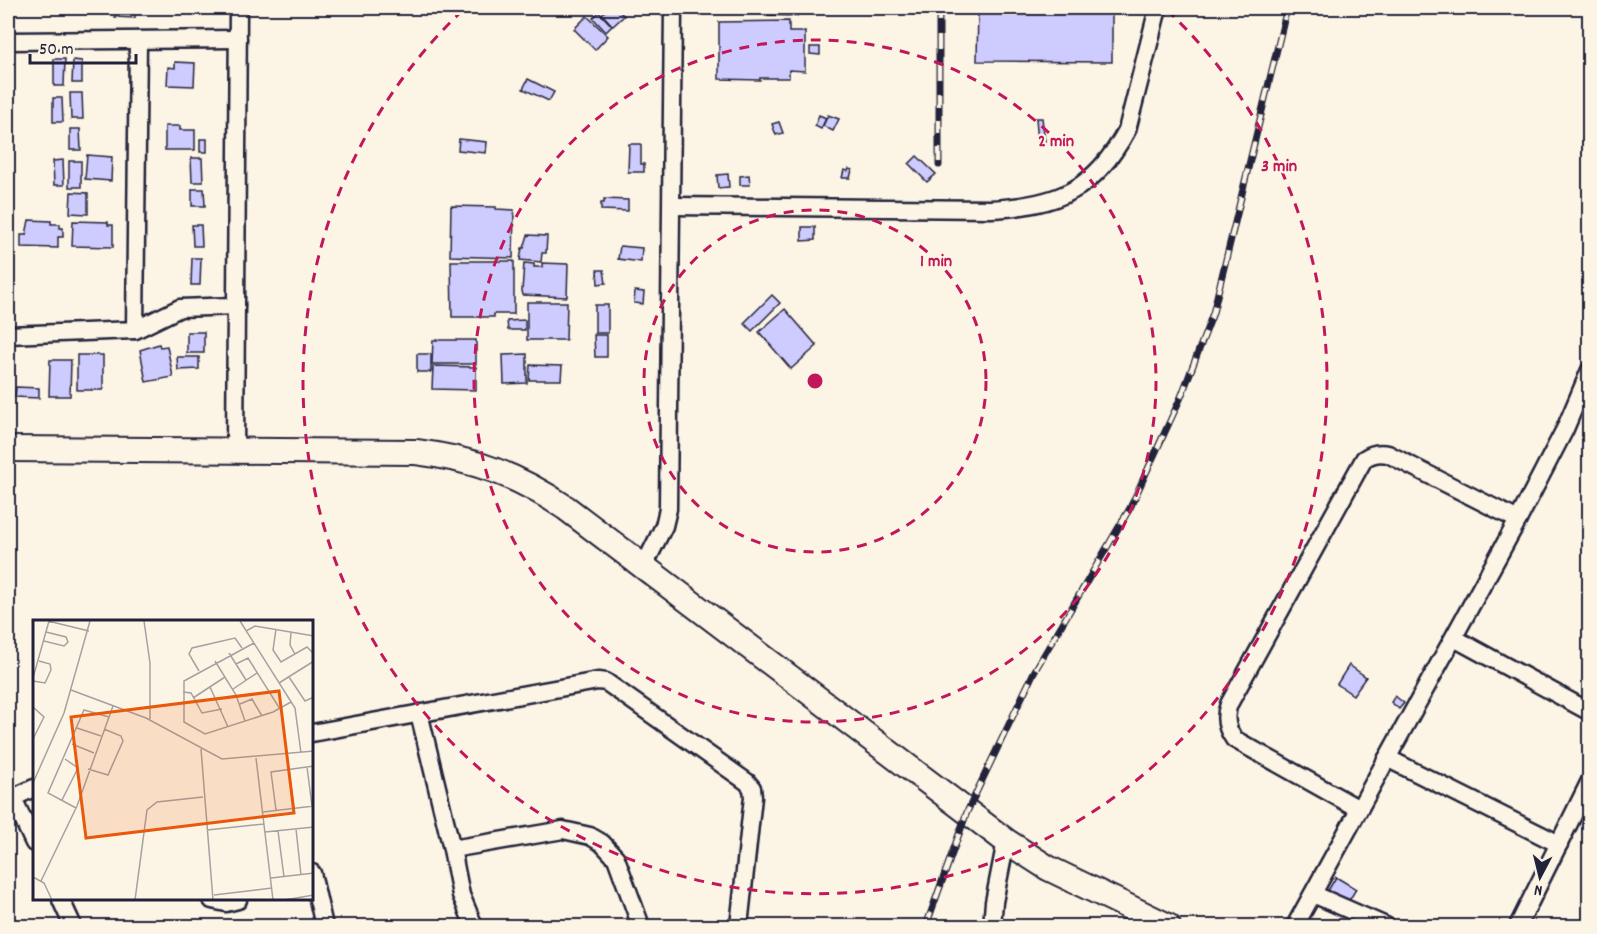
<svg xmlns="http://www.w3.org/2000/svg" width="1597" height="934" font-family="Dekko,sans-serif">
  <style>
    .building { fill: #cecbfe; stroke: #22223b; stroke-width: 1.5 }
    .lines { fill: none; stroke-linecap: round; stroke-linejoin: round }
    .street-casing { stroke: #22223b; stroke-width: 21 }
    .secondary-casing { stroke: #22223b; stroke-width: 28 }
    .street { stroke: #fcf5e5; stroke-width: 16 }
    .secondary { stroke: #fcf5e5; stroke-width: 24 }
    .rail-casing { stroke: #22223b; stroke-width: 7 }
    .rail { stroke: #fcf5e5; stroke-width: 4.5; stroke-dasharray: 14; stroke-linecap: butt }
    .ring { fill: none; stroke: #c2185b; stroke-width: 3; stroke-dasharray: 10 8 }
    .inset-road { fill: none; stroke: #a5a1a1; stroke-width: 1.5 }
    .view { fill: #e8590c; fill-opacity: 0.15; stroke: #e8590c; stroke-width: 3 }
    .inset-edge { fill: none; stroke: #22223b; stroke-width: 3 }
    .centre { fill: #c2185b; stroke: #fcf5e5; stroke-width: 3 }
    .ring-label { font-size: 18px; text-anchor: middle; font-weight: bold; fill: #c2185b; stroke: #fcf5e5; stroke-width: 4.5; stroke-linejoin: round; paint-order: stroke }
  </style>
  <rect width="100%" height="100%" fill="#fcf5e5"/>
  <filter id="ink" filterUnits="userSpaceOnUse"><feTurbulence type="fractalNoise" baseFrequency=".0167" numOctaves="2"/><feDisplacementMap in="SourceGraphic" scale="12" xChannelSelector="R" yChannelSelector="G"/><feConvolveMatrix kernelMatrix="1 2 1 2 8 2 1 2 1" color-interpolation-filters="sRGB"/></filter>
  <g filter="url(#ink)">
    <g class="building">
      <path d="M116 8H135V18L115 17Z"/>
      <path d="M608 8H616L624 16 613 26 602 14Z"/>
      <path d="M766 8H798L797 16 766 15Z"/>
      <path d="M978 8H1112V62L977 61Z"/>
      <path d="M599 12 612 26 606 32 593 18Z"/>
      <path d="M587 16 608 36 595 50 574 29Z"/>
      <path d="M789 21V32H805V71L789 70V78H760V80L719 79V22Z"/>
      <path d="M810 47H820V55L810 54Z"/>
      <path d="M54 59H65L64 86H54Z"/>
      <path d="M73 60 82 61V83H72Z"/>
      <path d="M175 62 195 63 194 86 167 85 168 67 175 68Z"/>
      <path d="M528 79 554 92 549 101 523 89Z"/>
      <path d="M70 93H82L83 119H71Z"/>
      <path d="M53 98H62L63 122H53Z"/>
      <path d="M819 115 826 118 821 129 815 126Z"/>
      <path d="M828 115 839 119 833 131 823 126Z"/>
      <path d="M1036 118H1042L1045 141 1038 142Z"/>
      <path d="M779 122 783 133 776 135 772 124Z"/>
      <path d="M165 126H180V130H195V150H165Z"/>
      <path d="M70 129H80L81 150H70Z"/>
      <rect x="200" y="139" width="7" height="13"/>
      <path d="M459 139 487 142 486 153 458 150Z"/>
      <path d="M629 144H641V164H644V172H628Z"/>
      <path d="M87 155 112 157 111 181 85 179Z"/>
      <path d="M917 156 936 174 927 182 909 164Z"/>
      <path d="M191 158H202L203 182H192Z"/>
      <path d="M63 160 64 185H54L53 161Z"/>
      <rect x="69" y="161" width="12" height="26"/>
      <path d="M849 169 852 170 850 178H842L844 170 848 171Z"/>
      <path d="M728 174 729 187 718 188 717 175Z"/>
      <path d="M749 175 750 185H740V176Z"/>
      <path d="M192 189H204L205 206H192Z"/>
      <path d="M71 192 88 193V214L70 213Z"/>
      <path d="M604 199 628 200V211L601 210V203H604Z"/>
      <path d="M451 206 496 207V209L514 210 513 258 450 256Z"/>
      <path d="M29 220 51 221V224H60V228H63V237H58V248L21 247V235H26Z"/>
      <path d="M73 221 108 222V225H113V247L72 246Z"/>
      <path d="M192 225H201L202 246H193Z"/>
      <path d="M802 227H815V240L802 241Z"/>
      <path d="M528 235 547 236 546 253H542L541 262 520 260 522 248H524Z"/>
      <path d="M620 246 642 248 641 262 618 259Z"/>
      <path d="M192 258H201L200 285H191Z"/>
      <path d="M451 261H514V314H494V317H452Z"/>
      <path d="M524 263 534 264V267H542V263L568 264 567 297 523 295 522 291Z"/>
      <path d="M597 270H604L606 283 598 284Z"/>
      <path d="M635 291 644 292 643 304 634 303Z"/>
      <path d="M772 295 780 303 752 331 744 323Z"/>
      <path d="M527 302H567L566 340H527Z"/>
      <rect x="595" y="305" width="13" height="28"/>
      <path d="M785 309 817 346 791 369 759 332Z"/>
      <path d="M525 320V330H508L507 321Z"/>
      <rect x="187" y="332" width="17" height="21"/>
      <path d="M594 335H607V357H595Z"/>
      <path d="M433 340H476V364H432Z"/>
      <path d="M159 344 160 347 167 346 173 377 146 382 140 350Z"/>
      <rect x="417" y="354" width="14" height="18"/>
      <path d="M527 354V383L504 384 503 355Z"/>
      <rect x="77" y="355" width="26" height="35"/>
      <path d="M177 357H199V369L178 370Z"/>
      <path d="M50 360H71L70 396H49Z"/>
      <path d="M530 365 562 366 561 380H529Z"/>
      <path d="M433 366 476 367V390L432 389Z"/>
      <path d="M16 387 39 388V398L15 397Z"/>
      <path d="M1349 665 1366 677 1353 695 1337 684Z"/>
      <path d="M1395 696 1404 703 1399 709 1391 702Z"/>
      <path d="M1336 877 1356 889 1346 906 1326 894Z"/>
    </g>
    <g class="lines">
      <g class="street-casing">
        <g id="street">
          <path d="M8 41 238 39"/>
          <path d="M672 206 991 209C1058 205 1094 191 1127 130L1158 8"/>
          <path d="M135 330 180 308 236 306"/>
          <path d="M8 335 135 330 138 40"/>
          <path d="M235 451 238 8"/>
          <path d="M644 566 664 526 668 509 673 8"/>
          <path d="M1454 638 1590 712"/>
          <path d="M419 713 452 849 461 895 474 926"/>
          <path d="M312 733 598 681 606 682 747 782 752 788 753 797 739 926"/>
          <path d="M1387 758 1559 844"/>
          <path d="M13 798 34 843"/>
          <path d="M8 800 34 788"/>
          <path d="M1359 809 1234 739C1226 728 1224 717 1229 704L1364 459C1372 453 1379 452 1388 454L1518 520"/>
          <path d="M452 849 563 830 590 836 602 843 616 858 641 926"/>
          <path d="M312 873 324 926"/>
          <path d="M1313 894 1386 926"/>
          <path d="M61 900 73 926"/>
          <path d="M212 900 226 903 238 900"/>
          <path d="M992 926 994 902 1006 841"/>
          <path d="M1295 926 1518 520 1565 429 1590 370"/>
          <path d="M1518 926 1590 781"/>
        </g>
      </g>
      <g class="secondary-casing">
        <path id="secondary" d="M8 449 416 452C474 459 517 475 566 508L1006 841 1048 868 1168 926"/>
      </g>
      <use href="#street" class="street"/>
      <use href="#secondary" class="secondary"/>
      <g class="rail-casing">
        <g id="rail">
          <path d="M939 8V165"/>
          <path d="M926 926 967 812 987 770 1034 672 1130 508 1181 397 1213 313 1287 8"/>
        </g>
      </g>
      <use href="#rail" class="rail"/>
    </g>
  </g>
  <g class="ring">
    <circle cx="815" cy="381" r="171"/>
    <circle cx="815" cy="381" r="341"/>
    <path d="M1167 10A512 512 0 1 1 463 10"/>
  </g>
  <g transform="translate(33 620)">
    <rect width="280" height="280" fill="#fcf5e5"/>
    <path class="inset-road" d="M15 1 56 11M111 1 117 43V99M207 1 262 88 268 133M243 9 240 30 248 42 274 27 281 34M213 11 222 6 281 16M258 12 257 25 262 34M11 21 31 26 35 22 33 17 13 12M221 23 151 61V102L172 114 240 92 258 82M196 33 213 60M182 41 203 75 212 101M203 44 215 38 247 89M166 51 156 34 159 28 202 18 209 28M256 57 272 81 281 77M0 58 16 1M0 61 12 63 18 50 17 44 6 41M246 63 281 41M177 67 195 107M200 69 224 53M38 70 113 98 189 139 281 131M150 72 158 73 169 93 189 89M160 78 192 57M207 84 219 79 229 96M0 87 11 97 0 119M44 108 68 116M39 124 61 133M168 129 180 280M223 138 240 280M274 147 279 186M55 149 75 155 90 121 88 116 71 109M256 149 261 188M0 163 31 93 57 1M29 180 45 148 32 139M43 188 15 173 51 90 76 97M243 190 238 152 281 146M230 192 281 186M263 209 268 255M174 210 231 204M245 211 251 257M232 212 281 207M0 257 11 263 19 280M238 258 281 253M8 261 44 186 80 86M181 275 239 268M102 280 114 190 124 182 170 177M251 280 281 275"/>
    <path class="view" d="M246 71 261 193 53 218 38 97Z"/>
    <rect width="280" height="280" class="inset-edge"/>
  </g>
  <circle cx="815" cy="381" r="9" class="centre"/>
  <g class="ring-label">
    <text x="1056" y="146">2 min</text>
    <text x="1279" y="171">3 min</text>
    <text x="936" y="266">1 min</text>
  </g>
  <rect width="1597" height="934" fill="none" stroke="#fcf5e5" stroke-width="30"/>
  <rect x="15" y="15" width="1567" height="904" fill="none" stroke="#22223b" stroke-width="2" filter="url(#ink)"/>
  <g transform="translate(1540 877) rotate(187)" stroke="#fcf5e5" stroke-width="4.5" paint-order="stroke">
  <path d="M0-4.5L10 22L0 15L-10 22Z" fill="#22223b"/>
  <text y="-9" font-size="16" font-weight="bold" text-anchor="middle" fill="#22223b">N</text>
  </g>
  <path d="M30 54v9h106v-9" fill="none" stroke="#22223b" stroke-width="3"/>
  <text x="39" y="54" font-size="18" fill="#22223b" stroke="#fcf5e5" stroke-width="4.5" paint-order="stroke">50 m</text>
</svg>
